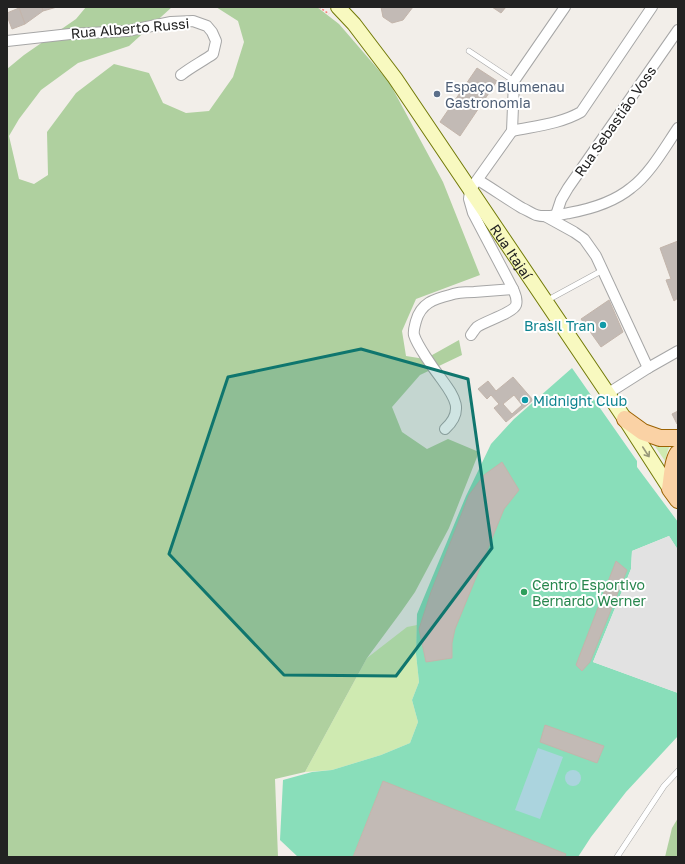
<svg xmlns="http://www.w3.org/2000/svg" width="685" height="864" font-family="'Golos Text',sans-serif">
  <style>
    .grass { fill: #cfeab1 }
    .forest { fill: #afd09f }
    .pitch { fill: #89deba }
    .parking { fill: #e2e2e2 }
    .water { fill: #abd4de }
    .building { fill: #c2bab5; stroke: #c3b5ab; fill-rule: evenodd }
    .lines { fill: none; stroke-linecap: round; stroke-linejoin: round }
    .lane-casing { stroke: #a6a6a6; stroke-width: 6 }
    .street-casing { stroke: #a6a6a6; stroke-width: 12 }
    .secondary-casing { stroke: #727a08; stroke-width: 16 }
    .primary-casing { stroke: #9c6303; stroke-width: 18 }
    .path { stroke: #f77c74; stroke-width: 1.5; stroke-dasharray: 2 2; stroke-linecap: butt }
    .lane { stroke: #fff; stroke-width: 5 }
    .street { stroke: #fff; stroke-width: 10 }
    .secondary { stroke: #f8f9c0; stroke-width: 14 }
    .primary { stroke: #fad2a5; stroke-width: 16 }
    .oneway { stroke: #989879 }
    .marked { fill: #0f766e; fill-opacity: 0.2; stroke: #0f766e; stroke-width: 3; stroke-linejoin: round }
    .service-dot { fill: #5c6f8a; stroke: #fff; stroke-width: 1.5 }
    .culture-dot { fill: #0f9aa8; stroke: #fff; stroke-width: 1.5 }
    .leisure-dot { fill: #2e9e5b; stroke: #fff; stroke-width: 1.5 }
    .labels { text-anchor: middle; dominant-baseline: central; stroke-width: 4; stroke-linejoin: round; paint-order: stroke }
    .street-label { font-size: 14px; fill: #222; stroke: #fff }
    .service-label { font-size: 14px; fill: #4e5e75; stroke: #fff; text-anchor: start }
    .culture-label { font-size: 14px; fill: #0d838f; stroke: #fff; text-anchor: end }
    .leisure-label { font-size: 14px; fill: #27864d; stroke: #fff; text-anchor: start }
  </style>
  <rect width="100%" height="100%" fill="#f2eee9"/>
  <g class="grass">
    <path d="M650 439 672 442 668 450 665 461Z"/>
    <path d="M417 625 416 654 419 682 412 700 418 722 410 743 381 755 332 770 305 772 367 658 407 627Z"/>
  </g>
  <g class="forest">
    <path d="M86 7H172L129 46 78 63 41 90 19 119 9 136 19 179 34 184 48 175 47 132 76 93 114 64 149 73 163 103 186 113 209 111 233 77 244 42 238 21 216 7H317L339 24 389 82 443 182 480 275 416 299 402 331 406 356 425 359 459 340 462 355 420 375 392 407 402 432 427 449 448 439 479 452 449 528 415 592 401 612 367 658 305 772 275 779 278 857H7V69L24 55 76 19Z"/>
    <path d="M678 818V857H665L672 828Z"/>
  </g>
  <path class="pitch" d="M572 368 637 461V467L678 522V550L669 536 632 551 631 569 593 662 678 693V736L626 792 591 837 578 857H565L383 782 353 857H298L280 840 283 780 312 772 332 770 381 755 410 743 418 722 412 700 419 682 416 654 417 614 466 496 491 444 514 419Z"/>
  <path class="parking" d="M669 536 678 550V693L593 662 631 569 632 551Z"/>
  <g class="water">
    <path d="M538 748 563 757 540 819 515 810Z"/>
    <circle cx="573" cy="778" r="8"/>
  </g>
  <g class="building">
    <path d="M22 7H42L43 11 25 24 19 8Z"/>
    <path d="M42 7H57L43 11Z"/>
    <path d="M381 7H413L403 20 392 23 383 17Z"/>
    <path d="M492 7H506L501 13Z"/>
    <path d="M19 8 25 24 12 29 7 16V13Z"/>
    <path d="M477 68 497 81 460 136 440 122Z"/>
    <path d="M678 241V298L674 301 666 280 671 279 660 248Z"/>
    <path d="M609 300 623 332 601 347 581 319Z"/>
    <path d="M513 377 533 400 506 422 494 408 499 404 491 395 487 399 478 389 488 381 496 391ZM514 395 522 405 512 414 503 404Z"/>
    <path d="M678 411V423L677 424 672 414Z"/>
    <path d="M502 462 519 490 504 509 455 629 452 643V658L426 662 419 629 431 592 469 495 484 475Z"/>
    <path d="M616 561 627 570 590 662 582 671 576 665Z"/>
    <path d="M545 725 604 746 597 763 540 742Z"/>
    <path d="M383 781 566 854 565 857H353Z"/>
  </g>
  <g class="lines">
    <g class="lane-casing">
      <g id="lane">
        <path d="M469 51 514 81"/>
        <path d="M546 301 603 270"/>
        <path d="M617 857 664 786 678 771"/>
      </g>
    </g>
    <g class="street-casing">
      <g id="street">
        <path d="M7 41 70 34 127 31 171 22 193 21 207 26 212 32 216 41 213 54C203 61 191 67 181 75"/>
        <path d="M512 131C535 126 560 124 581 112L652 7"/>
        <path d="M478 180C493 189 507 199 522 208 527 210 531 213 536 215 546 218 559 215 569 213 591 209 614 202 631 188 650 174 665 147 678 128"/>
        <path d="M556 215 561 200 568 188 678 30"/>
        <path d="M545 216 574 232 584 239 596 256 648 368"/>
        <path d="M471 335C473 332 475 329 477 327 485 321 513 313 516 305 518 299 515 294 513 289L473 213 469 199 470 190 512 131 514 81 565 7"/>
        <path d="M607 394 648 368 678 351"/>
        <path d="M445 429C466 410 453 395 440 377 433 368 417 345 414 335 413 331 415 325 416 321 421 303 434 299 450 295 457 292 466 292 474 292 487 291 500 290 513 289"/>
      </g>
    </g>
    <g class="secondary-casing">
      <g id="secondary">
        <path id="s1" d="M338 7 354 24 395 78 625 419 670 489"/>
      </g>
    </g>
    <g class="primary-casing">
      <g id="primary">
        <path d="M625 419 643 432 660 438H678"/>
        <path d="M678 453C672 462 672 478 670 489L678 500"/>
      </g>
    </g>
    <path class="path" d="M319 7 329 14"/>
    <use href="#lane" class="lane"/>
    <use href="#street" class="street"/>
    <use href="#secondary" class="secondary"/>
    <use href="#primary" class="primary"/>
  </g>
  <defs><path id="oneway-shaft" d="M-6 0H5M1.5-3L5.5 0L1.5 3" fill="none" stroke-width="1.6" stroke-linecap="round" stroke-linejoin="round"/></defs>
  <use class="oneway" href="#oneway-shaft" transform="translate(646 452) rotate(57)"/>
  <path class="marked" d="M361 349 468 379 492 548 396 676 284 675 169 554 228 377Z"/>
  <circle class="service-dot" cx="437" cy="94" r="4"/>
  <g class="culture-dot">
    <circle cx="603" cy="325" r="4"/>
    <circle cx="525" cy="400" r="4"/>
  </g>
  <circle class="leisure-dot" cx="524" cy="592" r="4"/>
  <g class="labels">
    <g class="street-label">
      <text transform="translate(130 28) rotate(-5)">Rua Alberto Russi</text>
      <text transform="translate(615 121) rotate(-55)">Rua Sebastião Voss</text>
      <text stroke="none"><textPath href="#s1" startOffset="300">Rua Itajaí</textPath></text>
    </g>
    <g class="service-label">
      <text x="445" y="86">Espaço Blumenau<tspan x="445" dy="16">Gastronomia</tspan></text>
    </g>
    <g class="culture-label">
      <text x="595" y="325">Brasil Tran</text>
      <text x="533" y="400" text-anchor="start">Midnight Club</text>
    </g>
    <g class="leisure-label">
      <text x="532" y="584">Centro Esportivo<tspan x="532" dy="16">Bernardo Werner</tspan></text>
    </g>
  </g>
  <rect width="685" height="864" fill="none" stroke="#222222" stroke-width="16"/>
</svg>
